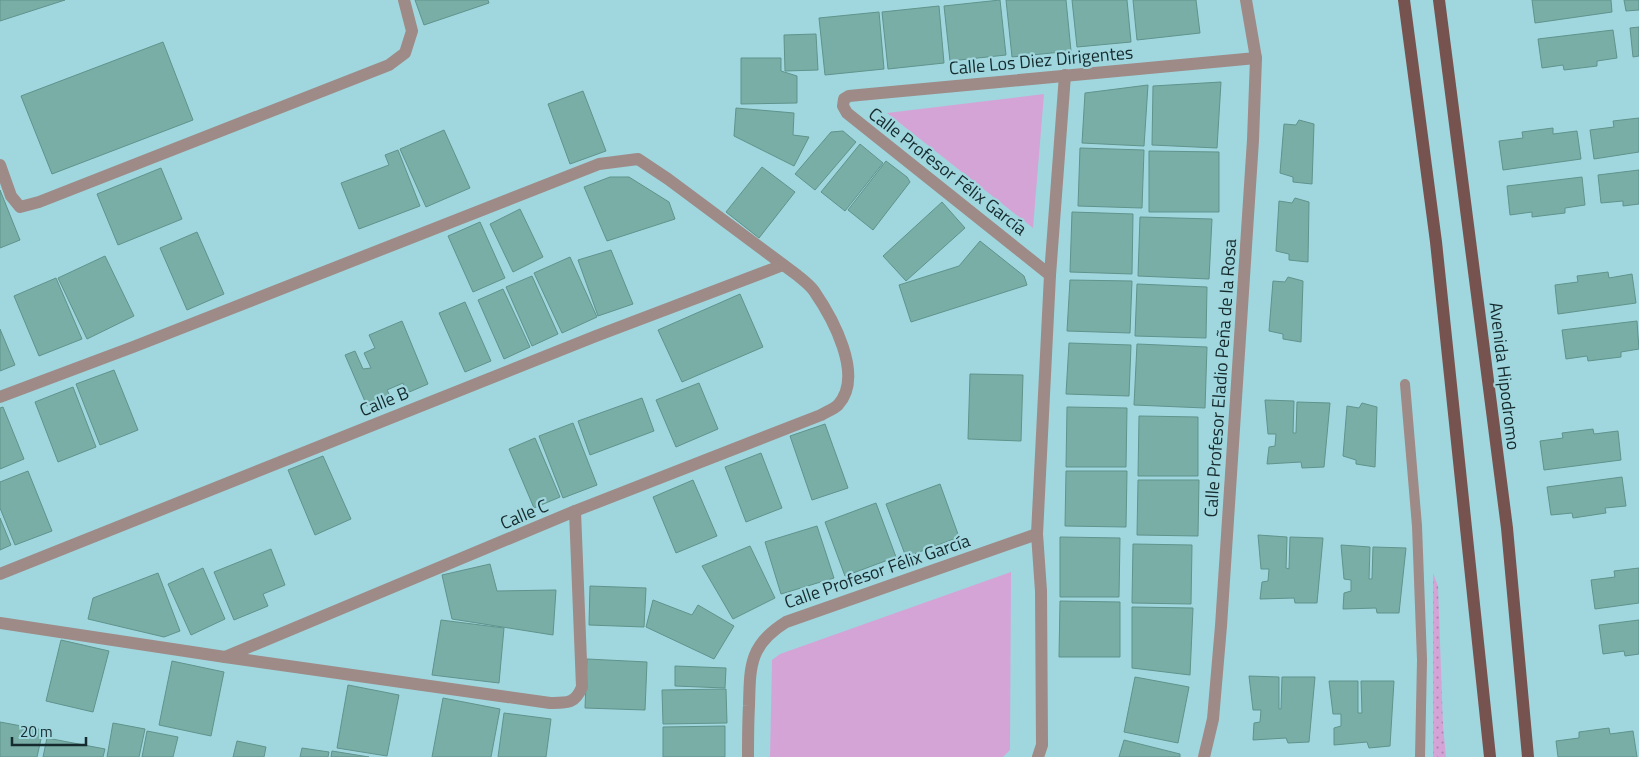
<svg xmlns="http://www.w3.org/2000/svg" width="1639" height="757" font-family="'Titillium Web',sans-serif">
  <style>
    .grass { fill: url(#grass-dots) }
    .park { fill: #d5a4d6 }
    .building { fill: #79aea7; stroke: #5f938c }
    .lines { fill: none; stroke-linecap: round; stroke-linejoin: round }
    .lane { stroke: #9e8a87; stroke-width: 10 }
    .street { stroke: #9e8a87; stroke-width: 12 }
    .primary { stroke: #775350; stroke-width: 12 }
    .labels { text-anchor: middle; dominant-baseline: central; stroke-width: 4.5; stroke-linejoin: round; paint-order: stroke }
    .street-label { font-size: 18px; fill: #152b2d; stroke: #a0d6dd }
  </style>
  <defs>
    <pattern id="grass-dots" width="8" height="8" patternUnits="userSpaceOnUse" patternTransform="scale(1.25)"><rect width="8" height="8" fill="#d5a4d6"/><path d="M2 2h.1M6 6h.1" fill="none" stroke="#ac86ae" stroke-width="1.8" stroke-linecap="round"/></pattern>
  </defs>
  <rect width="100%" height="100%" fill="#a0d6dd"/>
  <path class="grass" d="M1433 573 1438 586 1443 726 1446 757H1433Z"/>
  <g class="park">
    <path d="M1044 94 1033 228 887 113Z"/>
    <path d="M1011 572 1010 750 1003 757H770L772 660 780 654Z"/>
  </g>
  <g class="building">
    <path d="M0 0H65L0 21Z"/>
    <path d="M415 0H488L489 3 424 25Z"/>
    <path d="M1000 0 1006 55 950 61 944 6Z"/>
    <path d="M1006 0H1066L1071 51 1012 57Z"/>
    <path d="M1072 0H1127L1131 42 1077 47Z"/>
    <path d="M1133 0H1196L1200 33 1137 40Z"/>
    <path d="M1532 0H1611L1612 12 1535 23Z"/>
    <path d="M1624 0H1639V10L1626 11Z"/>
    <path d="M939 6 944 63 888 69 882 12Z"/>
    <path d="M879 12 884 69 825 75 819 18Z"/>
    <path d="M1639 27V56L1633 57 1630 28Z"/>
    <path d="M1613 30 1617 58 1597 61V66L1564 70 1563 65 1542 68 1538 39Z"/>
    <path d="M816 34 818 70 785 71 784 35Z"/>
    <path d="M163 42 193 120 52 174 21 96Z"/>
    <path d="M741 58H781V71L797 76V103L741 104Z"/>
    <path d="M1221 82 1217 148 1152 145 1153 86Z"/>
    <path d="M1148 85 1144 146 1082 143 1085 93Z"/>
    <path d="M583 91 606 151 570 164 548 104Z"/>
    <path d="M736 108 794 113 793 135 809 137 794 166 734 136Z"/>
    <path d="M1639 118V152L1594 159 1590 130 1614 127 1613 121Z"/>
    <path d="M1299 120 1314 124 1312 184 1293 182V177L1280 173 1284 124 1296 125Z"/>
    <path d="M1553 128V134L1577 131 1581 159 1503 170 1499 141 1523 138 1522 132Z"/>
    <path d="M444 130 470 188 426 207 400 149Z"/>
    <path d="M843 131 856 142 815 190 795 174 831 132Z"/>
    <path d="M860 144 883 163 845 211 821 192Z"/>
    <path d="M1080 148 1144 150 1142 208 1078 206Z"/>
    <path d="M398 150 420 206 359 229 341 183 389 165 385 155Z"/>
    <path d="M1149 151 1219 152V212H1149Z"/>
    <path d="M886 161 907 177 910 182 873 230 848 210Z"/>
    <path d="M762 167 795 192 759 238 726 212Z"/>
    <path d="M161 168 182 219 118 245 97 194Z"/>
    <path d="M1639 170V204L1623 206V201L1601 203 1598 175Z"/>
    <path d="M610 177H629L669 202 675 219 607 241 584 187Z"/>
    <path d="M1582 177 1585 205 1565 208V213L1532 217V212L1510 215 1507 186Z"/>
    <path d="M0 190 20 240 0 248Z"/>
    <path d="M1295 198 1309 202 1308 262 1289 260V254L1276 251 1279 201 1292 203Z"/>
    <path d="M942 202 965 228 906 281 883 256Z"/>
    <path d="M520 209 543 257 513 272 490 224Z"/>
    <path d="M1072 212 1133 214 1132 274 1070 272Z"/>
    <path d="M1140 217 1212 219 1209 279 1138 276Z"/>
    <path d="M480 222 505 278 473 292 448 236Z"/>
    <path d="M197 232 224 294 187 310 160 248Z"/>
    <path d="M980 241 1024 276 1027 285 911 322 899 285 959 266Z"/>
    <path d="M611 250 633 304 598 316 578 260Z"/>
    <path d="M105 256 134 316 87 339 58 278Z"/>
    <path d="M570 257 597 317 562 333 534 273Z"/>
    <path d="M1608 272 1609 278 1632 274 1636 303 1558 314 1555 285 1578 282 1577 276Z"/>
    <path d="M532 276 558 334 532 346 506 287Z"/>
    <path d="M1288 277 1303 281 1301 342 1283 339V334L1269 331 1273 281 1285 282Z"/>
    <path d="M56 278 82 339 39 356 14 296Z"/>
    <path d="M1070 280 1132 281 1130 333 1067 331Z"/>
    <path d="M1137 284 1207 287 1206 338 1135 336Z"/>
    <path d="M503 289 530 347 504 359 478 300Z"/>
    <path d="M740 294 763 347 682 382 658 330Z"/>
    <path d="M465 302 491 361 465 372 439 313Z"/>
    <path d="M402 321 428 384 407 393 403 383 387 390 390 396 367 406 345 355 355 351 363 369 371 368 364 353 375 348 369 335Z"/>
    <path d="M1637 321 1639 349 1621 352V357L1588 361 1587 356 1566 359 1562 330Z"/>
    <path d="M0 329 15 365 0 371Z"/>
    <path d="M1069 343 1131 345 1129 396 1066 394Z"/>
    <path d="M1137 344 1207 347 1205 408 1134 405Z"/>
    <path d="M114 370 138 430 100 445 76 384Z"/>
    <path d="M970 374 1023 375 1021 441 968 439Z"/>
    <path d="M699 383 718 429 676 447 656 400Z"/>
    <path d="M73 387 96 447 58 462 35 402Z"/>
    <path d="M642 398 654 431 590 455 578 421Z"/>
    <path d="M1265 400 1294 401 1293 433H1296L1297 402 1330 403 1324 467 1302 468 1301 462 1267 464 1269 447 1275 446 1276 434H1268Z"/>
    <path d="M1362 403 1377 407 1375 467 1356 464V460L1343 456 1347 406 1359 408Z"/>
    <path d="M3 407 24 459 0 469V408Z"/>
    <path d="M1067 407 1127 408 1126 467H1066Z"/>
    <path d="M1139 416 1198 417V476H1138Z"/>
    <path d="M573 423 597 485 563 498 539 436Z"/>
    <path d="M825 424 848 488 812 500 790 436Z"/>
    <path d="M1593 429 1594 434 1618 431 1621 460 1544 470 1540 441 1563 438 1562 433Z"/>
    <path d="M535 438 560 497 534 508 509 449Z"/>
    <path d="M761 453 782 508 746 522 725 467Z"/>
    <path d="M323 456 351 519 315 535 288 470Z"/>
    <path d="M28 471 52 531 15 545 0 508V482Z"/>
    <path d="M1066 471H1127L1126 527 1065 526Z"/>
    <path d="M1622 477 1626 506 1605 508 1606 513 1573 518 1572 513 1551 515 1547 487Z"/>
    <path d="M693 480 717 536 676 553 653 497Z"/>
    <path d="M1138 480H1199L1198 536 1137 535Z"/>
    <path d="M940 484 959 537 906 557 886 504Z"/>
    <path d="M876 503 896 557 845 576 825 522Z"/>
    <path d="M0 518 11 545 0 550Z"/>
    <path d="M817 526 834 578 781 594 765 542Z"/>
    <path d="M1258 535 1287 537 1286 568 1289 569 1290 537 1323 538 1317 603H1295L1294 598 1260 599 1262 582 1268 581 1269 569H1261Z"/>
    <path d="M1060 537 1120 538 1119 597H1060Z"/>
    <path d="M1133 544 1192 545 1191 604 1132 603Z"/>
    <path d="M1341 545 1370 547 1369 579H1372L1373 547 1406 548 1399 613H1377L1376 608 1343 609 1344 593 1351 591V580L1344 579Z"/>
    <path d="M750 546 775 598 733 619 702 566Z"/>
    <path d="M271 549 285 585 263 594 268 606 234 620 214 572Z"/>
    <path d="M490 564 497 591 556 590 553 635 452 619 442 575Z"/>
    <path d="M203 568 225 619 191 635 168 584Z"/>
    <path d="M1639 568V603L1595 609 1591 580 1615 577 1614 571Z"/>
    <path d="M158 573 180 631 164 637 88 619 93 598Z"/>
    <path d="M590 586 646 588 644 627 589 625Z"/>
    <path d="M653 600 692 615 698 605 734 626 714 659 646 627Z"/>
    <path d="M1060 601 1120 602V657H1059Z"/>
    <path d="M1132 607 1193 608 1190 675 1132 668Z"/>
    <path d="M441 620 504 628 499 683 432 675Z"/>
    <path d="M1639 620V654L1625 656 1624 651 1603 654 1599 625Z"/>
    <path d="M61 640 109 651 93 712 46 701Z"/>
    <path d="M587 659 647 662 645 710 585 708Z"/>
    <path d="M172 661 224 672 211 736 159 725Z"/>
    <path d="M675 666 726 668 725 688 675 686Z"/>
    <path d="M1249 676 1279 677V709H1281L1282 677H1315L1309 742 1288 743 1286 738 1253 740 1254 723 1260 722 1261 710H1253Z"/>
    <path d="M1135 677 1189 687 1178 743 1124 732Z"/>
    <path d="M1329 681H1358V713H1362L1361 681H1394L1390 746 1369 748 1367 742 1334 745V728L1341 726V714H1333Z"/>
    <path d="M348 685 399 695 387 756 337 748Z"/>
    <path d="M726 689 727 723 663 724 662 690Z"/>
    <path d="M443 698 500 709 491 757H432Z"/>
    <path d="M504 713 551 719 546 757H498Z"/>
    <path d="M0 722 43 730 37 757H0Z"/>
    <path d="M113 723 145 729 139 757H107Z"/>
    <path d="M725 726V757H663V727Z"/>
    <path d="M1609 728 1610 734 1633 731 1637 757H1558L1556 741 1579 738V732Z"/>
    <path d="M147 731 178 737 173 757H142Z"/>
    <path d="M47 738 105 749 103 757H43Z"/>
    <path d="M1124 740 1180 754V757H1119Z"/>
    <path d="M237 741 266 747 264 757H233Z"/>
    <path d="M302 748 329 752 328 757H300Z"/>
    <path d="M332 751 369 757H331Z"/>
  </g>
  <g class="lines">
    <path class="lane" d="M1405 384 1417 526 1422 660 1420 757"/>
    <g class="street">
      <path d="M0 165 11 196 20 207 39 202 389 65 405 53 412 31 404 0"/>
      <path d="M1050 275 1065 75"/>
      <path d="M0 397 133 347 599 164 638 159 668 179 797 275C803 280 810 285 814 291 832 317 865 376 838 405 834 409 826 412 821 415L575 511 225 657"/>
      <path d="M0 574 596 336 783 265"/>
      <path d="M0 623 225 657 550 703C567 703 575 704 582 687L575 511"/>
      <path d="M748 757C748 740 748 723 749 706 750 666 749 645 786 622L1037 534"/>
      <path d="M1038 757 1042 745 1041 591 1037 534 1050 275 847 113 843 106 844 99 849 96 859 95 1256 58"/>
      <path d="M1204 757 1213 719 1221 626 1253 140 1256 58 1246 0"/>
    </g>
    <g class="primary">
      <path d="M1404 0 1436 242 1490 757"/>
      <path d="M1439 0 1507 528 1528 757"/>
    </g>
  </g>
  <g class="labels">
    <g class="street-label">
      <text transform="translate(1041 60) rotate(-5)">Calle Los Diez Dirigentes</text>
      <text transform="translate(948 171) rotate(38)">Calle Profesor Félix García</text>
      <text transform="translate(1505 376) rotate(83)">Avenida Hipodromo</text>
      <text transform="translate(1220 378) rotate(-86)">Calle Profesor Eladio Peña de la Rosa</text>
      <text transform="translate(384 401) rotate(-22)">Calle B</text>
      <text transform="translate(524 514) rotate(-23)">Calle C</text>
      <text transform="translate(877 571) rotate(-19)">Calle Profesor Félix García</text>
    </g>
  </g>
  <path d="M12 737v8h74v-8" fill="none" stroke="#152b2d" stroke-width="2.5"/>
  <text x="20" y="737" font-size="15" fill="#152b2d" stroke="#a0d6dd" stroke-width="4" paint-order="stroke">20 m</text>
</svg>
